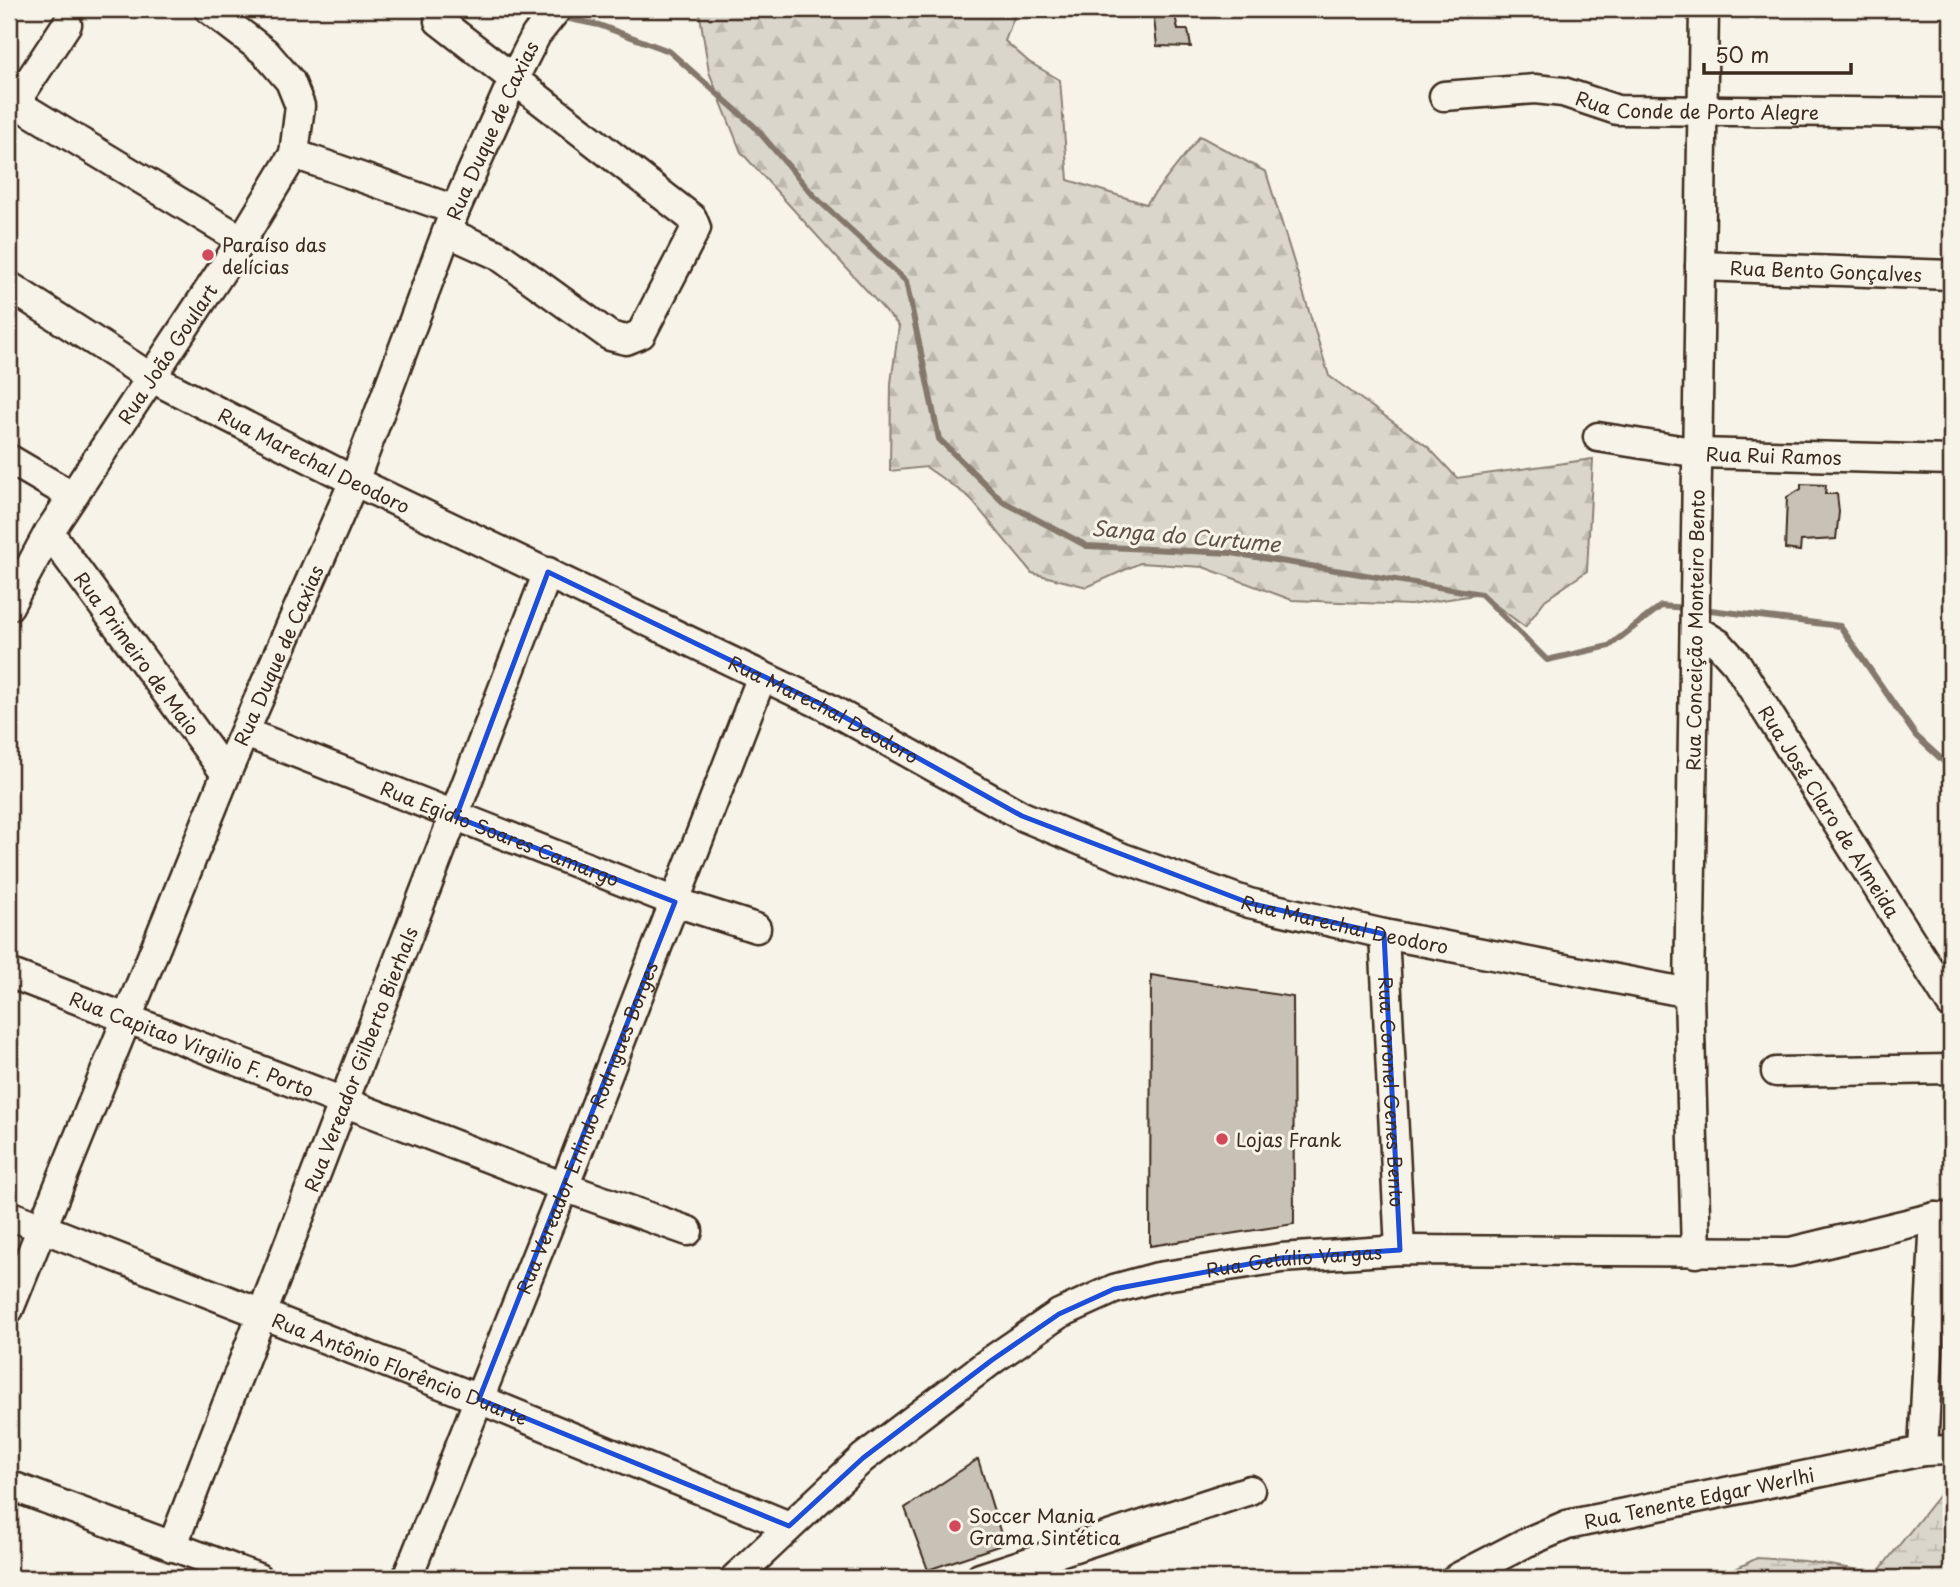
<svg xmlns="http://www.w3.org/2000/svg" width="1960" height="1587" font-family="'Playpen Sans',sans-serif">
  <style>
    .forest { fill: url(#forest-firs); stroke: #8b8074; stroke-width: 2 }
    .wetland { fill: url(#wetland-marsh); stroke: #8b8074; stroke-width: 2 }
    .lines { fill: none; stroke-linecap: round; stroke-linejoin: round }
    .stream { stroke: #84786c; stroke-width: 6 }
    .building { fill: #c8c1b6; stroke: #3b2a1e; stroke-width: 2 }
    .minor-casing { stroke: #3b2a1e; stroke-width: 33 }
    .minor { stroke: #f7f3e8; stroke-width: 28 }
    .marked { fill: none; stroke: #1d4ed8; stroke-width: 5; stroke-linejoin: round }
    .poi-dot { fill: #d1495b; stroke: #f7f3e8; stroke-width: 2.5 }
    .labels { text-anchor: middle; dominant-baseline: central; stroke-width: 6; stroke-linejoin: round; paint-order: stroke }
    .street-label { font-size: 19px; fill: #3b2a1e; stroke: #f7f3e8 }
    .poi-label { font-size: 19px; fill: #3b2a1e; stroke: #f7f3e8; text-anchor: start }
    .water-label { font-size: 21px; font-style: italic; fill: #5f5145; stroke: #f7f3e8 }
  </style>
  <defs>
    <pattern id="forest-firs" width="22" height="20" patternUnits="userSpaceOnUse" patternTransform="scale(1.75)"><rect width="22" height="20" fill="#dbd6cb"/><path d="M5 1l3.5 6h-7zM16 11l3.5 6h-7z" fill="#bdb8ae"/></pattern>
    <pattern id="wetland-marsh" width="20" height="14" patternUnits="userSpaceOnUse" patternTransform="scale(1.75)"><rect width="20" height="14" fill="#dbd6cb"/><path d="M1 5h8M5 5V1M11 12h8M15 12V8" fill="none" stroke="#bdb8ae"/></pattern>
  </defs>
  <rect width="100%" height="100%" fill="#f7f3e8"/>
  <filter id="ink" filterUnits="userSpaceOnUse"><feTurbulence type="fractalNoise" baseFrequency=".0143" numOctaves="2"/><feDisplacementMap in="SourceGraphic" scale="14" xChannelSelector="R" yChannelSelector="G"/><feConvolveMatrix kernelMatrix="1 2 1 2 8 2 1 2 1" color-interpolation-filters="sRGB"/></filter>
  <g filter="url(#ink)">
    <path class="forest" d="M699 9H1017L1005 41 1029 62 1060 80 1068 180 1146 204 1200 136 1266 172 1329 376 1428 447 1457 478 1593 459 1587 571 1545 600 1525 627 1481 594 1410 605 1292 600 1203 567 1140 563 1087 587 1032 573 969 497 926 467 890 471 891 383 899 326 741 152 709 72Z"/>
    <path class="wetland" d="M1951 1480V1578H1718L1757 1558 1805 1561 1877 1573Z"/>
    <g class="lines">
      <g class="stream">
        <path d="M524 9 543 13"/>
        <path d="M9 12 21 9"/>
        <path d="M560 17 599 25 669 51 754 126 814 196 906 281 939 439 1002 501 1087 546 1232 553 1481 594 1547 660 1609 646 1661 606 1687 608"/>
        <path d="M1702 609 1840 626 1916 736 1951 768"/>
      </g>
    </g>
    <g class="building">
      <path d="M1153 9H1174L1178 30H1188L1191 47 1157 46Z"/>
      <path d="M1801 484 1826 485 1825 494H1837L1839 512 1836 539 1801 541 1800 551 1785 549 1787 497 1801 489Z"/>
      <path d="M1151 975 1293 997 1294 1224 1150 1246Z"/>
      <path d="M978 1459 1004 1544 928 1570 905 1508Z"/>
    </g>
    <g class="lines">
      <g class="minor-casing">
        <g id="minor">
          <path d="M439 21 692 218 696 228 641 334 626 340 610 336 498 255 447 232"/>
          <path id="s1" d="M1444 96 1535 89 1563 92 1617 110 1951 113"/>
          <path d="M9 99 242 240"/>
          <path d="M9 112 67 24"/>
          <path d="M294 154 455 210"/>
          <path id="s2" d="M1700 266 1951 275"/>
          <path id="s3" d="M9 286 150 377 354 481 823 705 1022 816 1123 858 1249 903 1384 934 1689 993"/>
          <path id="s4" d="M1598 437 1699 453 1951 460"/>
          <path d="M9 459 72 496"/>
          <path id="s5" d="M49 532 226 774"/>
          <path id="s6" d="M9 606 49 532 242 240 294 154 300 106 290 81 265 52 209 9"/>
          <path id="s7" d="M1695 629 1719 644 1737 664 1951 1004"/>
          <path id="s8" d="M246 733 675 902 756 928"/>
          <path id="s9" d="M1384 934 1400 1250"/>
          <path id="s10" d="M9 973 564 1187 688 1231"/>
          <path d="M1776 1072 1951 1069"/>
          <path id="s11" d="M9 1215 479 1399 789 1526"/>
          <path id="s12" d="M1696 1253 1689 993 1704 9"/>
          <path id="s13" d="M9 1309 226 774 354 481 455 210 514 78 536 35 557 9"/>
          <path d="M1923 1451 1935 1217"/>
          <path d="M9 1485 258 1578"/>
          <path id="s14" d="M172 1547 548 572"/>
          <path id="s15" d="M407 1578 564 1187 762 676"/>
          <path id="s16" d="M735 1578 863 1458 992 1360 1059 1314 1114 1289 1158 1277 1281 1258 1400 1250 1790 1252 1935 1217 1951 1218"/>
          <path d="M980 1578 1250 1490"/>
          <path id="s17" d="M1457 1578 1525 1543 1567 1525 1923 1451 1951 1450"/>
        </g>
      </g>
      <use href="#minor" class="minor"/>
    </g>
  </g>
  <path class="marked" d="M548 572 823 705 1022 816 1249 903 1384 934 1400 1250 1281 1258 1114 1289 1059 1314 992 1360 863 1458 789 1526 479 1399 675 902 456 817Z"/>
  <g class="poi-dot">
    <circle cx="208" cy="255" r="7"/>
    <circle cx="1222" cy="1139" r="7"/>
    <circle cx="955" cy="1526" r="7"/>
  </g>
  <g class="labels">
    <g class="street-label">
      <text stroke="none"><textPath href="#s1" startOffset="256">Rua Conde de Porto Alegre</textPath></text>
      <text stroke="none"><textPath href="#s13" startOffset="1274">Rua Duque de Caxias</textPath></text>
      <text stroke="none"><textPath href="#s2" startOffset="126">Rua Bento Gonçalves</textPath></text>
      <text stroke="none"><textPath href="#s6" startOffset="298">Rua João Goulart</textPath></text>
      <text stroke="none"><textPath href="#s4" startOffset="177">Rua Rui Ramos</textPath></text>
      <text stroke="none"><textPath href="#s3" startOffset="352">Rua Marechal Deodoro</textPath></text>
      <text stroke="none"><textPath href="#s12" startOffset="623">Rua Conceição Monteiro Bento</textPath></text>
      <text stroke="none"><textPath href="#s5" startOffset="150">Rua Primeiro de Maio</textPath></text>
      <text stroke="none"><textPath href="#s13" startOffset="707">Rua Duque de Caxias</textPath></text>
      <text stroke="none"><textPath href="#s3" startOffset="919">Rua Marechal Deodoro</textPath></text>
      <text stroke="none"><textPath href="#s7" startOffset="229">Rua José Claro de Almeida</textPath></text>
      <text stroke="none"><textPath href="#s8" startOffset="273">Rua Egidio Soares Camargo</textPath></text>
      <text stroke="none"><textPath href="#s3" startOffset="1486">Rua Marechal Deodoro</textPath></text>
      <text stroke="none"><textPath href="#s10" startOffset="196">Rua Capitao Virgilio F. Porto</textPath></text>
      <text stroke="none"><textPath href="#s14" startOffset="523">Rua Vereador Gilberto Bierhals</textPath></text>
      <text stroke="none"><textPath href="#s9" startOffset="158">Rua Coronel Genes Bento</textPath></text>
      <text stroke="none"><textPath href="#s15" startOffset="485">Rua Vereador Erlindo Rodrigues Borges</textPath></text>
      <text stroke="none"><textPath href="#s16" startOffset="662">Rua Getúlio Vargas</textPath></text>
      <text stroke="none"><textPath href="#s11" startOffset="420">Rua Antônio Florêncio Duarte</textPath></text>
      <text stroke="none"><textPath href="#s17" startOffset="257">Rua Tenente Edgar Werlhi</textPath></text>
    </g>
    <g class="poi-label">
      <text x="222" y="244">Paraíso das<tspan x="222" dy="22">delícias</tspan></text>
      <text x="1236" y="1139">Lojas Frank</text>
      <text x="969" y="1515">Soccer Mania<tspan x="969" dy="22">Grama Sintética</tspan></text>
    </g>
    <g class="water-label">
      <text transform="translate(1186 535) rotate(5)">Sanga do Curtume</text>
    </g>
  </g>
  <rect width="1960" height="1587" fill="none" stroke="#f7f3e8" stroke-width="35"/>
  <rect x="18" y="18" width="1925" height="1552" fill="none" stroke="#3b2a1e" stroke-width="2.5" filter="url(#ink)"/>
  <path d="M1704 63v10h147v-10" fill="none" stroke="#3b2a1e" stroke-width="3.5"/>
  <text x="1715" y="63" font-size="21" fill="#3b2a1e" stroke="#f7f3e8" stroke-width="5" paint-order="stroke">50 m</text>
</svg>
